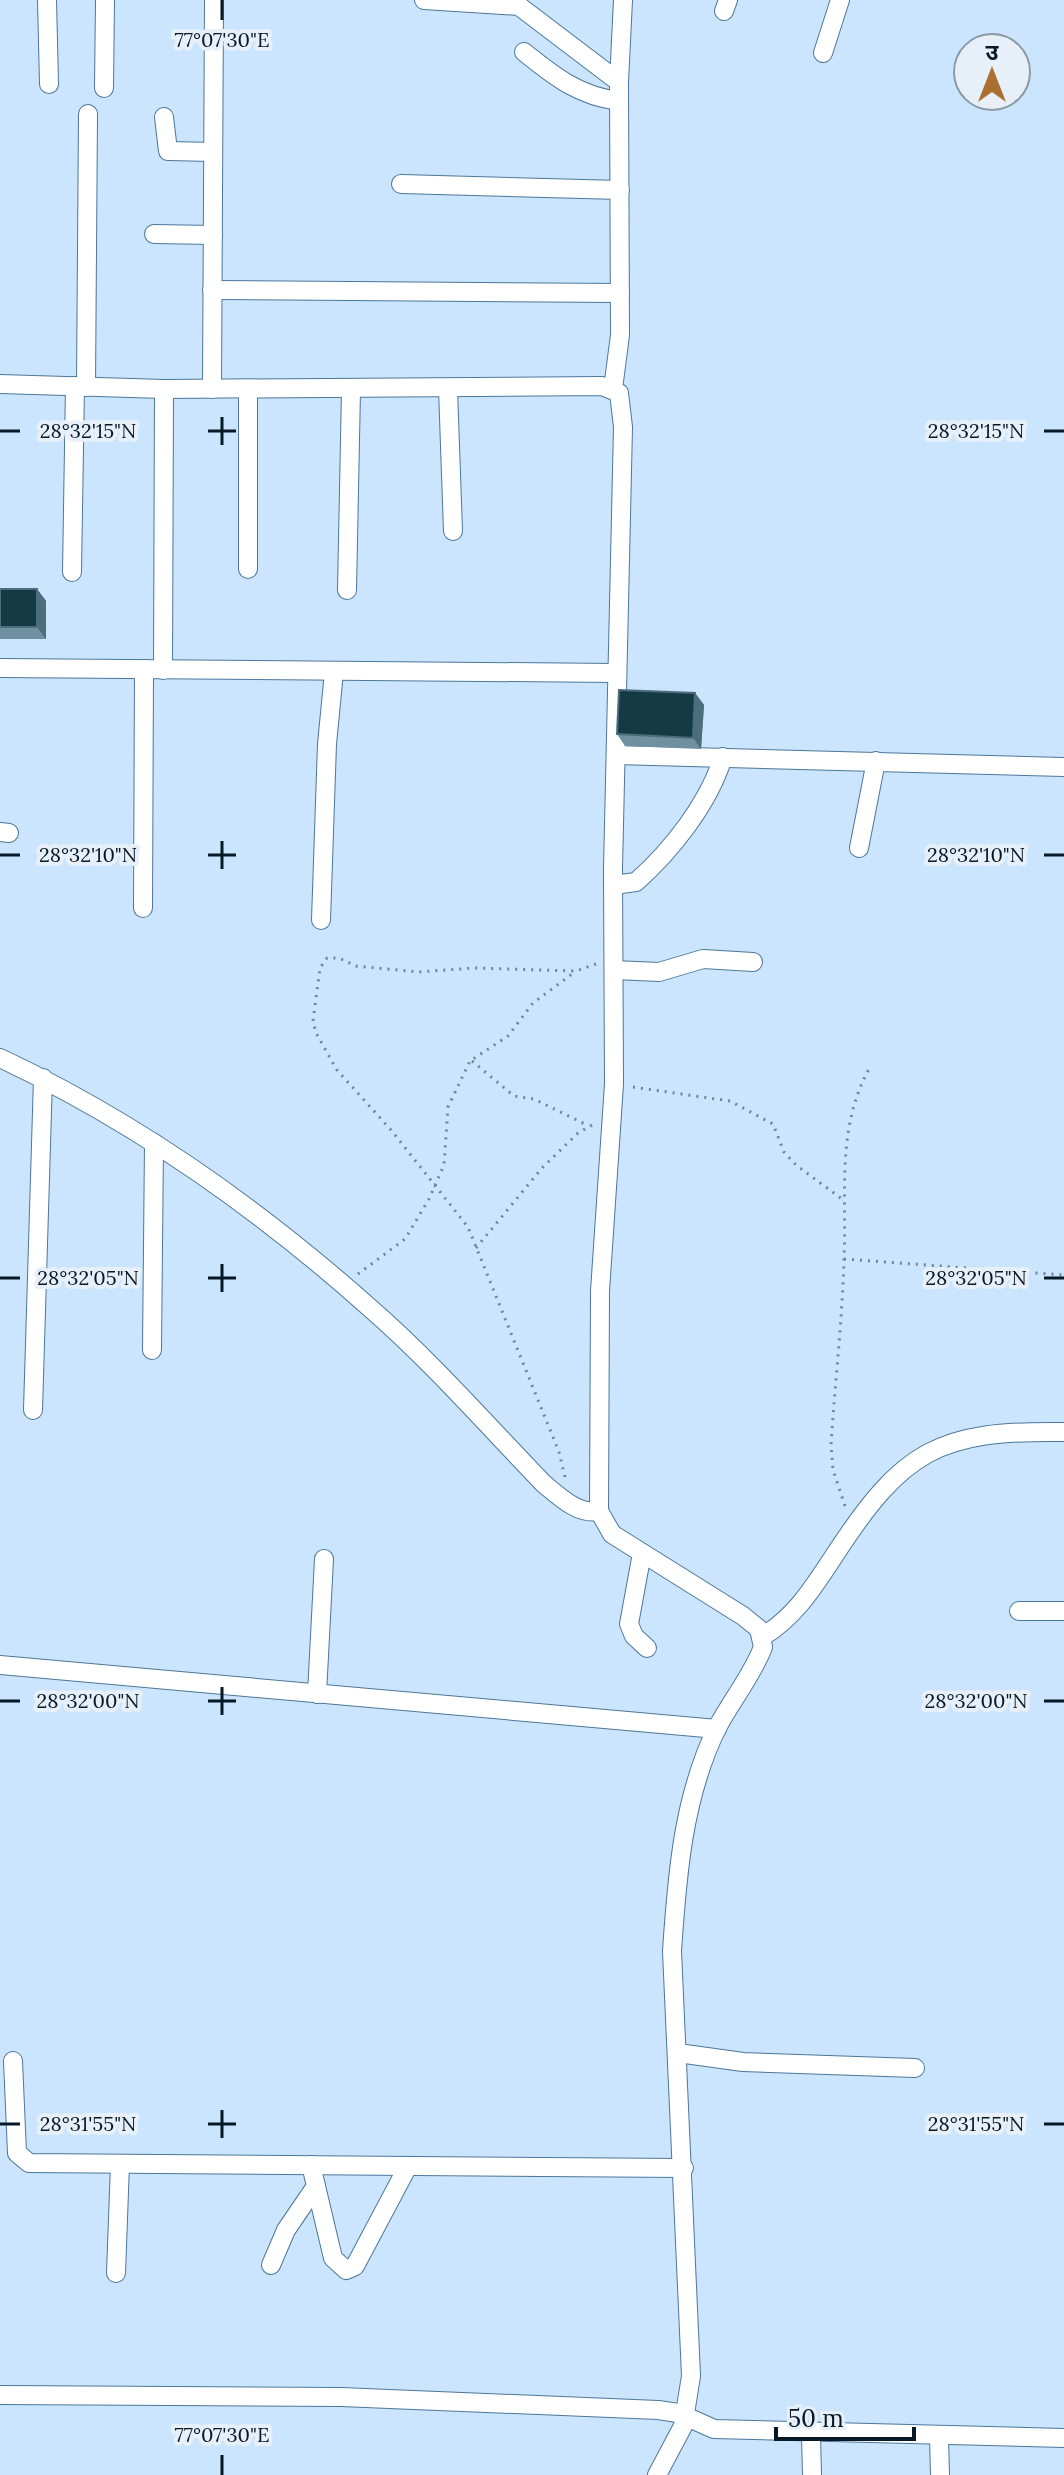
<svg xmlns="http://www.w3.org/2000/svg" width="1064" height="2475" font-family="Lora,'Noto Sans Devanagari',serif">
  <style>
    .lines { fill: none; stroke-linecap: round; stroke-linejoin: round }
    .minor-casing { stroke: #4c779a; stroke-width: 20 }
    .path { stroke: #6e8497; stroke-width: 3; stroke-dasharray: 2 6; stroke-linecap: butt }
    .minor { stroke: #fff; stroke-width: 18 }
    .wall { fill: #708fa1 }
    .shaded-wall { fill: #4b6d7c }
    .building { fill: #153945; stroke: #4b6d7c; stroke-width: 2 }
    .ticks { fill: none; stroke: #071826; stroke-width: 3 }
    .ticks-label { font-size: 20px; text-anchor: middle; fill: #071826; stroke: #e7f0f8; stroke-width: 8; stroke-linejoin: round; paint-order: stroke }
  </style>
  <rect width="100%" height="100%" fill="#cae5fd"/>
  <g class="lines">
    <g class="minor-casing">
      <g id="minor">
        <path d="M47 0 49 84"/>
        <path d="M424 0 519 6 619 82 620 335 613 389"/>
        <path d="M724 11 728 0"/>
        <path d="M524 52C555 77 579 96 619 101"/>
        <path d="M823 53 840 0"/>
        <path d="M619 82 623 0"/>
        <path d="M104 88 105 0"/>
        <path d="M164 117 168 151 213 152"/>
        <path d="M401 184 620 190"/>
        <path d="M154 234 213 235"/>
        <path d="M212 290 620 293"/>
        <path d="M0 384 164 389 602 386 619 393 623 427 613 869 614 1084 600 1291 599 1511 612 1534 743 1616 759 1629 763 1647C752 1676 731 1701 717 1728 683 1797 677 1876 672 1951L691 2376 683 2426 657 2475"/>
        <path d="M86 387 88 114"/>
        <path d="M212 389 214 0"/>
        <path d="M448 389 453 531"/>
        <path d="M248 569V389"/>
        <path d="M72 572 75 386"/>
        <path d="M347 590 351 390"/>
        <path d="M0 668 617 673"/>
        <path d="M163 670 164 389"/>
        <path d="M616 755 1064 767"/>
        <path d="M0 832 9 833"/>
        <path d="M859 848 876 761"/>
        <path d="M613 885 636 882C672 850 709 803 723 757"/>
        <path d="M143 908 144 669"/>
        <path d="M321 920 327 744 334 672"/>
        <path d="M614 970 659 972 703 959 753 962"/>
        <path d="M0 1058C136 1122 258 1208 370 1308 432 1362 487 1425 544 1484 560 1497 578 1515 599 1511"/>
        <path d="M152 1350 154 1143"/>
        <path d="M33 1410 43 1078"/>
        <path d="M642 1553 629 1624 634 1636 647 1648"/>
        <path d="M1019 1611H1064"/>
        <path d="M762 1637C795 1617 813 1588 834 1556 903 1450 938 1430 1064 1432"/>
        <path d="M0 1665 717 1729"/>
        <path d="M317 1694 324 1559"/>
        <path d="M678 2053 743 2062 915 2068"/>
        <path d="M13 2061 17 2153 29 2163 684 2168"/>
        <path d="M311 2165 333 2258 346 2270 355 2266 408 2166"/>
        <path d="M271 2265 286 2230 316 2186"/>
        <path d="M116 2273 120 2164"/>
        <path d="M0 2395 341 2397 658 2410 678 2413 714 2429 1064 2438"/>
        <path d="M811 2434 812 2475"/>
        <path d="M939 2436 940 2475"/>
      </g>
    </g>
    <g class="path">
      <path d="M472 1061 514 1096 534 1099 589 1126"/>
      <path d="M633 1087 730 1101 773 1124 784 1152 796 1165 842 1199"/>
      <path d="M476 1248 542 1168 578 1133 594 1124"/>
      <path d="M844 1259 1064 1275"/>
      <path d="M358 1274 405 1239 429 1199 444 1165 448 1107 470 1061 508 1036 533 1003 576 971"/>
      <path d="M565 1477 559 1452 468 1227 391 1130 337 1070 316 1033 313 1021 320 968 327 958H339L356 966 418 972 474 968 576 971 596 964"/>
      <path d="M845 1506 833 1470 831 1445C835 1384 842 1322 844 1261 847 1194 836 1129 869 1069"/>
    </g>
    <use href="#minor" class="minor"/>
  </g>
  <g class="wall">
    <path d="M0 589H37L46 601V639H0Z"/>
    <path d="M695 693 704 705 701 749 625 746 617 734Z"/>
  </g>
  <g class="shaded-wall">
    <path d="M37 589 46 601V639L37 627Z"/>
    <path d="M695 693 704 705 701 749 693 738Z"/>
  </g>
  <g class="building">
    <rect x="0" y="589" width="37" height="38"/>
    <path d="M619 690 695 693 693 738 617 734Z"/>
  </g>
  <path class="ticks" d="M222 0V20M222 417V445M0 431H20M208 431H236M1044 431H1064M222 841V869M0 855H20M208 855H236M1044 855H1064M222 1264V1292M0 1278H20M208 1278H236M1044 1278H1064M222 1687V1715M0 1701H20M208 1701H236M1044 1701H1064M222 2110V2138M0 2124H20M208 2124H236M1044 2124H1064M222 2455V2475"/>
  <g class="ticks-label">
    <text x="222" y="47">77°07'30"E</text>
    <text x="88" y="438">28°32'15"N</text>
    <text x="976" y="438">28°32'15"N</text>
    <text x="88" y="862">28°32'10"N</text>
    <text x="976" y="862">28°32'10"N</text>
    <text x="88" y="1285">28°32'05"N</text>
    <text x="976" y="1285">28°32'05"N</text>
    <text x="88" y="1708">28°32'00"N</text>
    <text x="976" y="1708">28°32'00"N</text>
    <text x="88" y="2131">28°31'55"N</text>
    <text x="976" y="2131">28°31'55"N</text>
    <text x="222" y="2442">77°07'30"E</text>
  </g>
  <g transform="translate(992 72)"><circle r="38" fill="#e7f0f8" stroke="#8d9aa4" stroke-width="2"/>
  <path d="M0-6L14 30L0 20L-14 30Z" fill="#aa6f31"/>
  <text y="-12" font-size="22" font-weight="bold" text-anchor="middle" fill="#071826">उ</text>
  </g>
  <path d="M776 2427v12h138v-12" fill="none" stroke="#071826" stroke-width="4"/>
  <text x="788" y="2427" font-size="24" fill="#071826" stroke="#e7f0f8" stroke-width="6" paint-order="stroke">50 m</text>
</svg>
